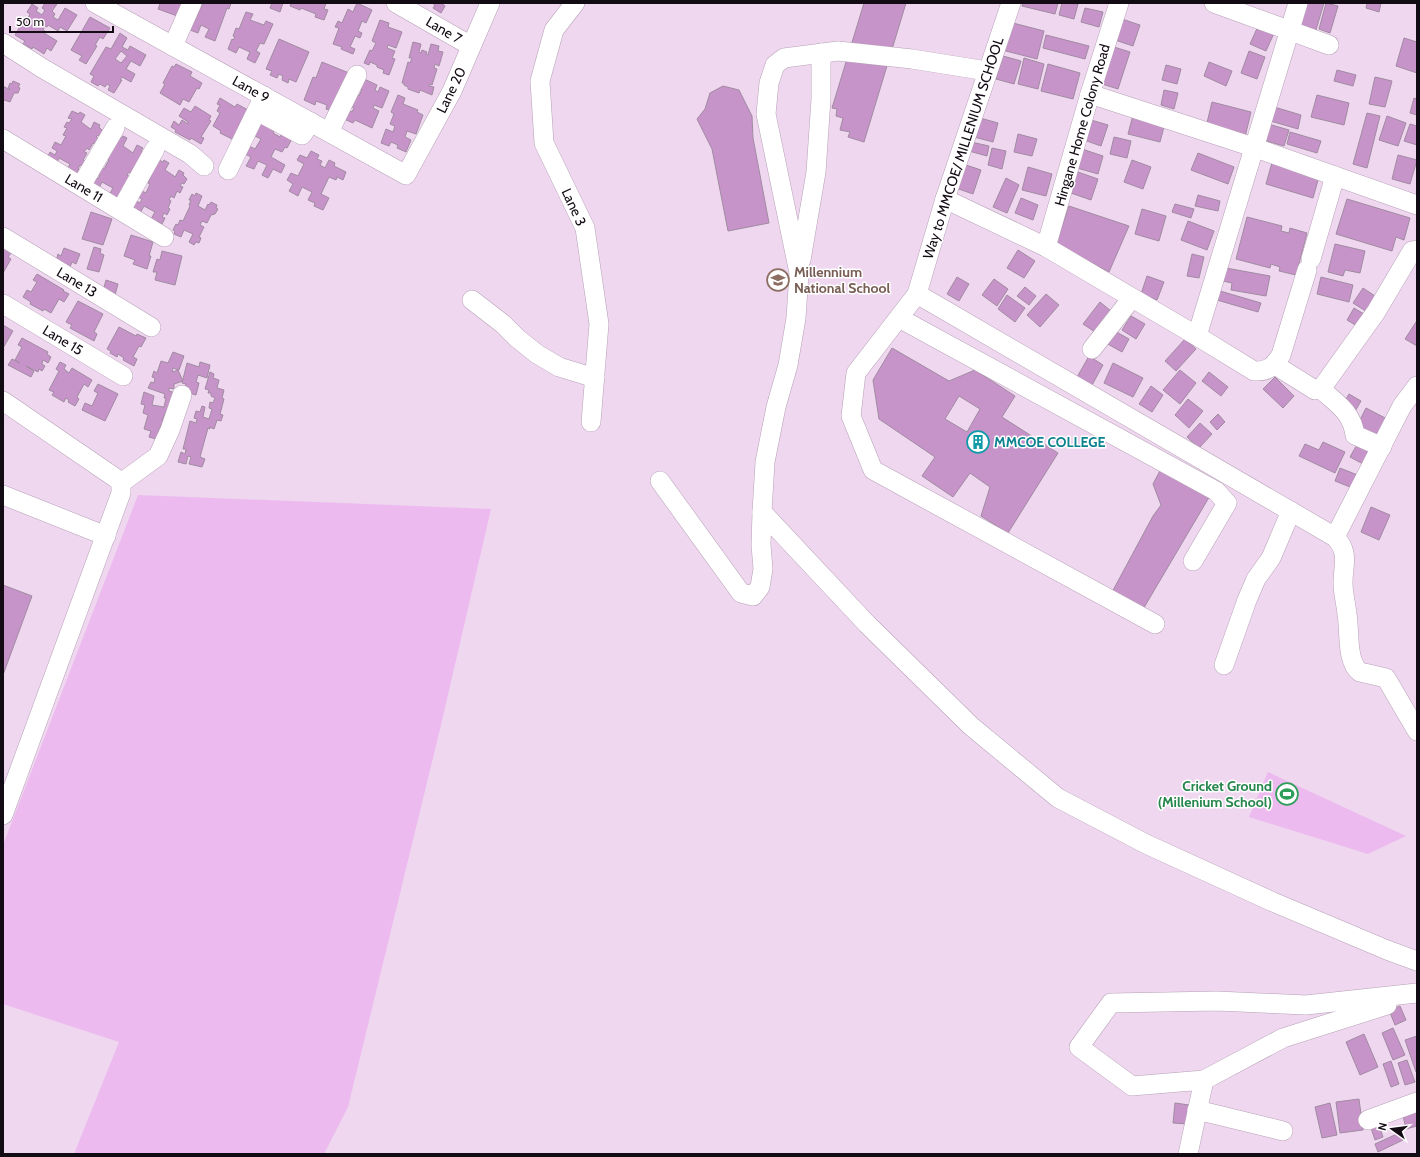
<svg xmlns="http://www.w3.org/2000/svg" width="1420" height="1157" font-family="Cabin,sans-serif">
  <style>
    .green { fill: #edbaef }
    .building { fill: #c794ca; stroke: #a08ba1; fill-rule: evenodd }
    .lines { fill: none; stroke-linecap: round; stroke-linejoin: round }
    .minor-casing { stroke: #b7a1b7; stroke-width: 20 }
    .minor { stroke: #fff; stroke-width: 19 }
    .labels { text-anchor: middle; dominant-baseline: central; stroke-width: 3; stroke-linejoin: round; paint-order: stroke }
    .street-label { font-size: 14px; fill: #130b13; stroke: #fff }
    .education-label { font-size: 14px; font-weight: bold; fill: #785e54; stroke: #fff; text-anchor: start }
    .culture-label { font-size: 14px; font-weight: bold; fill: #0d838f; stroke: #fff; text-anchor: start }
    .leisure-label { font-size: 14px; font-weight: bold; fill: #27864d; stroke: #fff; text-anchor: end }
  </style>
  <rect width="100%" height="100%" fill="#eed7ef"/>
  <g class="green">
    <path d="M138 495 491 509 441 725 348 1107 324 1154H74L119 1042 3 1004V845Z"/>
    <path d="M1268 772 1406 836 1368 854 1249 817Z"/>
  </g>
  <g class="building">
    <path d="M45 3 57 4 52 11 55 14 53 17 58 20 65 8 77 15 67 31 60 27 58 31 48 25 47 27 45 26 43 30 45 31 44 33 57 41 51 51 47 48 44 54 33 47 32 49 23 44 25 41 15 35 25 18 27 20 30 14 27 12 32 4 38 8 36 11 42 15 45 10 42 8Z"/>
    <path d="M156 3H185L180 17 158 9 160 4Z"/>
    <path d="M203 3H231L229 9 227 8 215 41 205 37 209 29 201 25 198 33 190 30Z"/>
    <path d="M272 3H283L280 12 270 8Z"/>
    <path d="M291 3H326L324 9 328 10 324 20 315 17 316 14 301 8 300 10 290 6Z"/>
    <path d="M357 3 372 10 366 23 362 21 358 31 362 33 360 38 355 36 350 47 355 49 353 54 341 49 342 47 333 44 339 28 335 27 338 21 342 23 348 9 353 12Z"/>
    <path d="M432 3H441L445 6 441 13 433 8 435 5Z"/>
    <path d="M864 3H906L864 142 848 137 850 132 840 130 843 118 836 116 837 109 832 108Z"/>
    <path d="M1023 3H1058L1055 14 1022 6Z"/>
    <path d="M1062 3 1078 4 1074 19 1059 15Z"/>
    <path d="M1306 3H1324L1316 30 1300 25Z"/>
    <path d="M1326 3 1338 6 1330 33 1319 29Z"/>
    <path d="M1367 3H1381L1379 12 1366 8Z"/>
    <path d="M1085 8 1103 12 1099 27 1081 22Z"/>
    <path d="M246 12 253 14 250 20 264 25 266 21 273 24 264 44 260 43 256 51 260 53 255 63 247 59 250 52 239 47 236 53 228 49 232 39 233 40 235 37 233 36 236 28 239 29Z"/>
    <path d="M90 17 110 28 103 39 100 37 95 45 97 46 86 64 79 60 82 56 71 50Z"/>
    <path d="M1122 19 1140 25 1133 46 1115 40Z"/>
    <path d="M380 20 389 23 388 27 402 32 396 48 388 45 387 48 395 51 392 58 395 59 389 75 383 73 384 70 377 67V65L370 62 369 65 364 63 370 50 372 51 376 43 372 41Z"/>
    <path d="M1009 22 1044 31 1037 59 1002 50Z"/>
    <path d="M1259 24 1275 31 1266 51 1250 44Z"/>
    <path d="M120 33 127 38 122 47 128 50 130 46 146 55 140 66 131 61 126 69 135 74 131 82 122 77 120 80H122L114 93 108 90 110 86 107 84 105 87 100 84 98 86 91 82 94 76 90 74 106 47 111 49ZM121 51 127 56 121 63 115 59Z"/>
    <path d="M1046 35 1089 46 1085 59 1043 48Z"/>
    <path d="M1404 38 1417 42V73L1396 66Z"/>
    <path d="M279 39 309 52 296 82 289 79 288 83 282 80 283 76 279 74 277 78 270 75 272 71 266 69Z"/>
    <path d="M413 42 421 44 419 52 421 53 422 50 427 52 426 54 428 55 431 44 439 46 438 51 443 52 439 66 435 64 434 68 437 69 432 85 430 84 429 86 434 87 432 95 420 90 419 93 408 89V87L404 85V83H402L408 62 410 63 412 58H409Z"/>
    <path d="M1114 47 1130 52 1118 89 1102 84Z"/>
    <path d="M1249 51 1265 57 1257 79 1241 73Z"/>
    <path d="M1003 56 1021 61 1014 84 996 79Z"/>
    <path d="M1024 58 1044 64 1038 89 1018 84Z"/>
    <path d="M322 62 349 73 335 112 326 109 327 105 316 101 315 105 304 100 313 77 316 78Z"/>
    <path d="M1209 62 1232 71 1226 86 1204 76Z"/>
    <path d="M176 64 192 72 190 76 202 83 199 89 197 88 189 102 183 99 180 105 160 93 165 84 163 83 172 66 174 67Z"/>
    <path d="M1048 64 1080 73 1073 99 1041 91Z"/>
    <path d="M1166 65 1181 69 1177 84 1162 80Z"/>
    <path d="M1337 70 1356 75 1353 86 1334 81Z"/>
    <path d="M360 77 377 85 375 90 378 92 380 87 389 91 382 108 374 105 373 108 379 111 372 128 355 120 353 123 342 118 346 109 352 112 354 108 352 107 357 94 359 96 362 89 356 86Z"/>
    <path d="M1375 77 1392 81 1385 107 1369 104Z"/>
    <path d="M13 81 20 84 18 87 20 88 18 93H14L10 102 4 100 3 103V86L10 90V89L8 88 10 83 12 84Z"/>
    <path d="M723 86 739 90 752 116 753 138 769 223 728 231 712 149 697 119 705 109 710 93Z"/>
    <path d="M1164 90 1178 93 1174 109 1161 105Z"/>
    <path d="M398 95 405 98 403 104 418 110 417 112 423 115 416 134 407 131 405 137 411 140 406 152 397 148 398 145 391 142 389 146 381 143 386 129 393 132 395 126 390 124 394 114 391 112Z"/>
    <path d="M1317 95 1349 103 1344 125 1311 117Z"/>
    <path d="M220 98 235 107 237 104 250 111 234 140 220 133 221 131 213 126 220 113 217 111 220 105 217 104Z"/>
    <path d="M1414 98 1417 99V115L1410 113Z"/>
    <path d="M1212 102 1251 112 1245 137 1206 127Z"/>
    <path d="M195 106 211 116 209 120 211 121 201 137 204 138 201 144 191 138 190 140 175 132 176 130 171 127 174 121 179 125 182 120 188 124V122L179 116 184 108 191 112Z"/>
    <path d="M1271 106 1301 115 1298 129 1267 120Z"/>
    <path d="M72 111 79 114 80 112 85 115 81 122 89 128 91 129 94 122 100 125 99 127 103 131 100 136 98 135 96 137 99 139 96 145 93 143 89 150 87 148 84 152 87 153 83 160 85 161 83 167 80 165 78 169 81 171 78 176 66 172 70 164 59 158 55 167 47 158 50 152 55 155 57 151 52 148 55 142 61 145 66 136 63 135 67 128 64 127 67 122 69 123 72 119 68 118Z"/>
    <path d="M1367 113 1380 116 1367 168 1353 164Z"/>
    <path d="M1133 115 1165 123 1160 142 1128 134Z"/>
    <path d="M1387 116 1406 123 1398 146 1379 140Z"/>
    <path d="M980 118 998 123 993 142 974 137Z"/>
    <path d="M1091 120 1108 125 1101 146 1084 140Z"/>
    <path d="M261 121 276 128 273 133 280 137 282 133 292 139 287 148 285 147 282 152 275 149 271 157 285 165 281 173 273 169 268 178 262 175 267 165 258 161 254 169 246 166 251 157 243 153 247 145 255 149 261 139 253 135Z"/>
    <path d="M1268 124 1289 130 1284 146 1263 140Z"/>
    <path d="M1410 124 1417 126V145L1404 141Z"/>
    <path d="M1290 132 1321 141 1317 153 1287 144Z"/>
    <path d="M115 134 122 138 123 136 127 138 123 146 133 153 137 145 143 148 141 151 144 152 132 173 129 172 127 175 130 177 121 199 109 195 113 188 102 182 98 190 90 182 93 176 98 179 100 175 95 172 98 166 104 169 109 160 106 158Z"/>
    <path d="M1018 134 1037 139 1032 156 1014 152Z"/>
    <path d="M1114 137 1131 141 1127 158 1110 154Z"/>
    <path d="M971 142 989 146 987 156 969 151Z"/>
    <path d="M992 148 1006 151 1002 169 988 165Z"/>
    <path d="M1082 149 1103 156 1098 174 1077 168Z"/>
    <path d="M311 151 319 155 317 159 322 161 320 165 325 168 329 160 335 163 334 166 346 172 343 180 337 177 336 180 329 177 321 194 329 198 323 210 314 206 315 203 308 200 312 192 302 187 298 196 289 191 293 184 287 180 291 173 298 176 304 164 297 160 300 155 307 158Z"/>
    <path d="M1198 153 1234 167 1228 184 1191 170Z"/>
    <path d="M1398 155 1417 160 1410 184 1392 179Z"/>
    <path d="M157 159 163 162 164 160 169 163 165 170 174 176 175 177 179 170 184 173 183 175 187 179 184 184 182 183 180 186 183 187 180 193 177 191 174 198 171 196 169 200 171 201 168 208 170 209 167 215 164 213 162 217 165 218 162 224 157 221 156 223 151 219 155 212 144 206 139 215 134 212 136 209 131 206 134 200 140 203 142 199 136 196 140 190 146 193 150 184 148 183 151 176 148 175 153 171 156 167 153 165Z"/>
    <path d="M1273 159 1320 173 1313 198 1266 184Z"/>
    <path d="M1132 160 1151 167 1143 189 1124 182Z"/>
    <path d="M963 164 981 170 973 194 956 188Z"/>
    <path d="M1028 167 1052 174 1046 196 1022 190Z"/>
    <path d="M1075 171 1098 179 1091 200 1068 192Z"/>
    <path d="M1006 178 1019 185 1007 213 993 207Z"/>
    <path d="M196 193 202 196 198 206 205 210 208 204 209 205 211 202 217 205 216 208 218 209 215 214 211 215 207 223 202 221 200 225 204 227 199 237 201 238 199 243 196 242 194 245 189 242 193 234 184 230 181 237 174 234 175 231 173 230 176 224 178 225 180 220 183 221 190 206 189 205 191 200H189L192 194 195 196Z"/>
    <path d="M1198 195 1220 201 1218 211 1195 206Z"/>
    <path d="M1021 198 1038 205 1033 220 1015 213Z"/>
    <path d="M1347 199 1410 218 1404 240 1396 237 1392 251 1336 234Z"/>
    <path d="M1175 204 1194 209 1191 218 1172 212Z"/>
    <path d="M1069 206 1129 226 1109 272 1056 244Z"/>
    <path d="M1142 209 1166 216 1159 241 1135 234Z"/>
    <path d="M91 212 112 219 103 245 82 239Z"/>
    <path d="M1247 217 1282 226 1281 231 1289 233 1290 228 1307 233 1296 275 1279 271 1280 267 1271 264 1270 268 1236 259Z"/>
    <path d="M1188 221 1214 231 1207 250 1181 240Z"/>
    <path d="M131 235 153 242 149 256H151L147 269 133 264 135 260 124 256Z"/>
    <path d="M1335 244 1365 251 1360 273 1345 270 1343 276 1328 272Z"/>
    <path d="M94 247 101 249 100 253 104 255 99 272 87 269Z"/>
    <path d="M3 248 11 253 8 257 11 259 3 273Z"/>
    <path d="M64 248 80 254 76 264 72 262 70 267 56 261 58 254 61 256Z"/>
    <path d="M1018 250 1035 261 1024 278 1007 268Z"/>
    <path d="M162 251 182 256 175 285 155 280 157 272H153L157 259 160 260Z"/>
    <path d="M1192 254 1204 257 1199 278 1187 276Z"/>
    <path d="M1226 268 1270 276 1266 296 1231 290 1232 283 1223 281Z"/>
    <path d="M37 274 64 290 63 291 69 294 64 302 59 299 51 313 44 309 43 311 30 304 31 302 23 297 27 290 31 292 37 282 33 280Z"/>
    <path d="M1147 276 1164 282 1157 300 1141 294Z"/>
    <path d="M957 277 969 284 959 301 947 294Z"/>
    <path d="M1321 277 1353 285 1349 302 1317 294Z"/>
    <path d="M994 279 1008 289 997 306 982 295Z"/>
    <path d="M106 280 118 284 115 295 103 291Z"/>
    <path d="M1025 287 1036 296 1029 305 1017 296Z"/>
    <path d="M1363 288 1381 300 1372 315 1353 303Z"/>
    <path d="M1220 291 1261 303 1258 312 1217 300Z"/>
    <path d="M1046 294 1059 305 1040 327 1027 315Z"/>
    <path d="M1007 295 1025 308 1015 322 998 309Z"/>
    <path d="M78 301 103 314 94 332 97 334 94 341 70 328 72 325 66 322Z"/>
    <path d="M1100 302 1111 311 1095 332 1083 324Z"/>
    <path d="M1354 308 1369 317 1362 329 1347 320Z"/>
    <path d="M1131 316 1145 324 1136 339 1122 330Z"/>
    <path d="M1416 322 1417 323V346L1405 339Z"/>
    <path d="M3 325 13 331 3 348 4 349 3 352Z"/>
    <path d="M119 327 136 336 137 334 146 338 141 347 139 346 133 357 137 359 134 366 123 360 124 358 118 354 117 357 110 353 111 351 107 349Z"/>
    <path d="M1113 330 1129 339 1122 352 1106 343Z"/>
    <path d="M22 338 48 352 47 354 51 357 48 363 43 360 42 364 45 366 42 371 39 369 38 372 26 366 34 371 31 377 8 365 12 359 20 363 15 360 22 347 18 345Z"/>
    <path d="M1185 339 1196 349 1176 371 1165 361Z"/>
    <path d="M892 348 949 381 975 370 1015 396 1002 417 1058 453 1008 533 981 516 990 487 970 473 953 497 922 476 935 457 879 419 873 380ZM959 396 980 409 967 432 945 419Z"/>
    <path d="M173 352 184 356 179 370 173 368 172 372 178 370 183 381 174 384V389L169 388V391L176 393 169 415 165 413 162 421 166 422 164 426 161 425 156 439 149 437 151 431 144 429 148 415 143 413 145 405 141 404 144 392 154 396 152 405 164 407 166 398H164L165 394 148 388 151 382 154 383 155 378 152 377 154 371 157 373 161 361 168 363Z"/>
    <path d="M1089 356 1103 365 1091 387 1076 379Z"/>
    <path d="M60 362 66 365 64 369 69 373 72 368 92 380 88 387 84 384 77 397 79 399 75 406 68 402 69 400 66 398 64 402 52 395 54 392 49 390 59 371 56 369Z"/>
    <path d="M200 362 210 365 207 378 198 375 196 382 199 383 196 395 189 393 191 390 185 388 186 384 182 383 187 363 199 367Z"/>
    <path d="M1113 363 1143 378 1133 397 1104 383Z"/>
    <path d="M1180 370 1196 383 1180 404 1163 390Z"/>
    <path d="M210 372 214 374 213 378 219 380 217 388 224 390 222 398 224 399 220 414 223 415 221 421 217 420 214 429 210 427V429L208 428 200 457 205 459 202 467 189 464 191 457 188 456 186 464 178 462 181 452 185 454 186 449H183L190 421 196 423 197 419 194 418 196 411 200 412 202 406 205 407 203 417 209 419 212 409 209 408 210 402 213 403 215 398 211 396V393H208L209 390 205 389Z"/>
    <path d="M1209 372 1228 387 1221 396 1202 381Z"/>
    <path d="M1275 377 1294 396 1283 408 1263 389Z"/>
    <path d="M98 384 118 394 105 421 82 410 85 403 92 406 98 393 94 391Z"/>
    <path d="M1151 386 1163 395 1152 412 1139 404Z"/>
    <path d="M1349 394 1361 401 1354 413 1342 406Z"/>
    <path d="M1188 399 1203 411 1189 428 1175 415Z"/>
    <path d="M1366 408 1389 420 1378 440 1356 428Z"/>
    <path d="M1218 414 1225 422 1217 430 1210 422Z"/>
    <path d="M1200 423 1212 434 1199 448 1187 437Z"/>
    <path d="M1359 441 1374 449 1365 465 1350 457Z"/>
    <path d="M1323 442 1345 452 1335 473 1299 456 1305 444 1319 450Z"/>
    <path d="M1162 467 1211 494 1142 611 1111 594 1153 516 1161 505 1153 484Z"/>
    <path d="M1340 468 1360 476 1355 489 1335 481Z"/>
    <path d="M1371 507 1390 515 1379 540 1361 532Z"/>
    <path d="M3 585 32 596 3 675Z"/>
    <path d="M1400 1006 1406 1020 1395 1025 1389 1010Z"/>
    <path d="M1393 1028 1405 1055 1393 1060 1382 1033Z"/>
    <path d="M1364 1034 1378 1067 1360 1075 1346 1042Z"/>
    <path d="M1417 1036V1071L1416 1072 1405 1040Z"/>
    <path d="M1407 1060 1415 1082 1405 1085 1398 1063Z"/>
    <path d="M1391 1061 1399 1084 1391 1087 1383 1064Z"/>
    <path d="M1359 1099 1363 1130 1340 1133 1336 1102Z"/>
    <path d="M1175 1103 1189 1105 1187 1124 1173 1123Z"/>
    <path d="M1330 1103 1337 1135 1322 1138 1315 1107Z"/>
    <path d="M1417 1107V1126L1406 1129 1402 1111Z"/>
    <path d="M1378 1122 1383 1137 1375 1140 1370 1125Z"/>
    <path d="M1399 1133 1403 1140 1378 1152 1375 1144Z"/>
  </g>
  <g class="lines">
    <g class="minor-casing">
      <g id="minor">
        <path d="M95 3 406 175 452 91 490 3"/>
        <path d="M396 3 471 46"/>
        <path d="M575 3 554 30 540 81 544 143 585 228 599 324 591 422"/>
        <path d="M1011 3 945 199 917 294 856 373 851 416 873 470 1155 624"/>
        <path d="M1214 3 1329 45"/>
        <path d="M3 43 42 68 190 154 204 166"/>
        <path d="M173 46 192 3"/>
        <path d="M1090 94 1253 147 1417 205"/>
        <path d="M257 111 302 135 311 122"/>
        <path d="M329 132 357 75"/>
        <path d="M3 139 164 237"/>
        <path d="M228 170 264 96"/>
        <path d="M81 186 115 128"/>
        <path d="M945 199 1046 247 1197 336 1254 371C1268 372 1274 366 1281 355L1307 270"/>
        <path d="M121 210 155 149"/>
        <path d="M3 237 151 327"/>
        <path d="M1046 247 1090 94 1119 3"/>
        <path d="M1311 259 1335 176"/>
        <path d="M801 260 816 172 821 99V53"/>
        <path d="M917 294 1335 537C1350 553 1343 564 1343 583 1343 593 1346 604 1347 614 1350 630 1346 662 1360 672L1386 678 1417 731"/>
        <path d="M472 300 503 324 517 338 537 354 559 367 595 378"/>
        <path d="M3 304 123 376"/>
        <path d="M899 318 1216 491 1227 503 1193 561"/>
        <path d="M1197 336 1298 3"/>
        <path d="M1092 349 1132 298"/>
        <path d="M1275 365 1315 390 1321 389 1376 312 1412 251 1417 250"/>
        <path d="M1321 389C1337 404 1352 412 1355 435L1382 447"/>
        <path d="M3 401 117 479 121 483V493L3 815"/>
        <path d="M660 481 741 593 753 596 760 587 763 569 761 545 762 512 867 624 971 726 1058 798 1146 844 1273 902 1387 950 1417 961"/>
        <path d="M121 483 158 456 170 430 182 395"/>
        <path d="M3 495 106 536"/>
        <path d="M762 512 765 462 776 407 788 365 796 318 799 273 766 114 769 83 775 65 784 58 838 51 912 59 987 71"/>
        <path d="M1335 537 1402 406 1417 386"/>
        <path d="M1224 665 1247 600 1256 579 1271 558 1291 511"/>
        <path d="M1204 1080 1283 1038 1387 1005"/>
        <path d="M1197 1110 1283 1131"/>
        <path d="M1368 1120 1417 1102"/>
        <path d="M1188 1154 1204 1080 1132 1086 1079 1047 1111 1003 1217 1001 1306 1005 1417 993"/>
      </g>
    </g>
    <use href="#minor" class="minor"/>
  </g>
  <defs>
    <g id="school-ring" transform="scale(1.15)"><circle r="9.5" fill="#fff" stroke="#8d6e63" stroke-width="1.5"/><path d="M0-5L7-2L0 1L-7-2ZM-4 1L0 2.5L4 1V4Q0 6-4 4Z" fill="#8d6e63"/></g>
    <g id="building-ring" transform="scale(1.15)"><circle r="9.5" fill="#fff" stroke="#0f9aa8" stroke-width="1.5"/><path d="M-4-6H4V6H1V3H-1V6H-4ZM-2.5-4.3h1.7v1.8h-1.7ZM.8-4.3h1.7v1.8H.8ZM-2.5-1h1.7V.8h-1.7ZM.8-1h1.7V.8H.8Z" fill="#0f9aa8"/></g>
    <g id="stadium-ring" transform="scale(1.15)"><circle r="9.5" fill="#fff" stroke="#2e9e5b" stroke-width="1.5"/><path d="M0-5a6.5 5 0 1 0 0 10a6.5 5 0 1 0 0-10ZM-3.5-1.8h7v3.6h-7Z" fill="#2e9e5b"/></g>
  </defs>
  <g fill-rule="evenodd">
    <use href="#school-ring" x="778" y="280"/>
    <use href="#building-ring" x="978" y="442"/>
    <use href="#stadium-ring" x="1287" y="794"/>
  </g>
  <g class="labels">
    <g class="street-label">
      <text transform="translate(444 30) rotate(30)">Lane 7</text>
      <text transform="translate(251 89) rotate(29)">Lane 9</text>
      <text transform="translate(451 90) rotate(-64)">Lane 20</text>
      <text transform="translate(1082 125) rotate(-74)">Hingane Home Colony Road</text>
      <text transform="translate(963 148) rotate(-72)">Way to MMCOE/ MILLENIUM SCHOOL</text>
      <text transform="translate(84 188) rotate(31)">Lane 11</text>
      <text transform="translate(574 207) rotate(65)">Lane 3</text>
      <text transform="translate(77 282) rotate(31)">Lane 13</text>
      <text transform="translate(63 340) rotate(31)">Lane 15</text>
    </g>
    <g class="education-label">
      <text x="794" y="272">Millennium<tspan x="794" dy="16">National School</tspan></text>
    </g>
    <g class="culture-label">
      <text x="994" y="442">MMCOE COLLEGE</text>
    </g>
    <g class="leisure-label">
      <text x="1272" y="786">Cricket Ground<tspan x="1272" dy="16">(Millenium School)</tspan></text>
    </g>
  </g>
  <rect width="1420" height="1157" fill="none" stroke="#130b13" stroke-width="8"/>
  <g transform="translate(1392 1129) rotate(284)" stroke="#ffffff" stroke-width="3" paint-order="stroke">
  <path d="M0-3L7 15L0 10L-7 15Z" fill="#130b13"/>
  <text y="-6" font-size="11" font-weight="bold" text-anchor="middle" fill="#130b13">N</text>
  </g>
  <path d="M10 26v6h103v-6" fill="none" stroke="#130b13" stroke-width="2"/>
  <text x="16" y="26" font-size="12" fill="#130b13" stroke="#ffffff" stroke-width="3" paint-order="stroke">50 m</text>
</svg>
